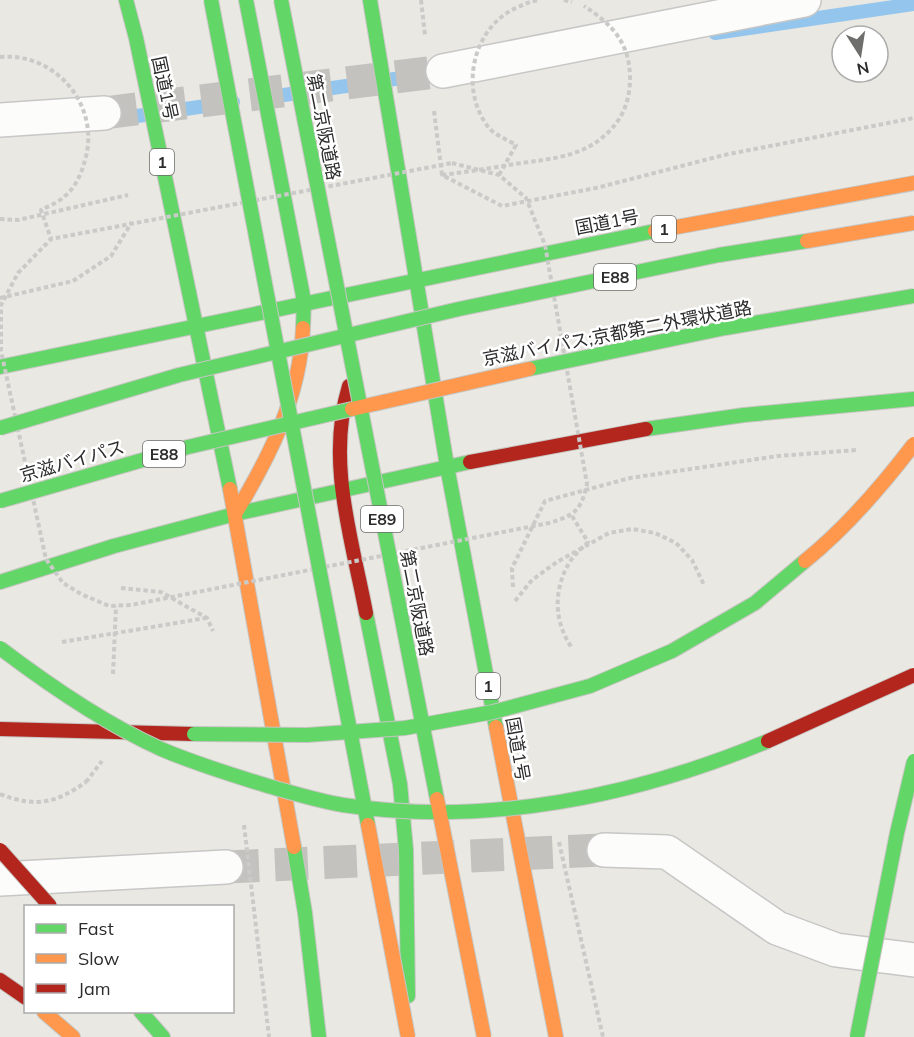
<svg xmlns="http://www.w3.org/2000/svg" width="914" height="1037" font-family="Mulish,'Noto Sans JP',sans-serif">
  <style>
    .lines { fill: none; stroke-linecap: round; stroke-linejoin: round }
    .stream { stroke: #94c6ed; stroke-width: 14 }
    .street-tunnel { stroke: #c4c2be; stroke-width: 33; stroke-dasharray: 33 16; stroke-linecap: butt }
    .street-casing { stroke: #c8c7c7; stroke-width: 36 }
    .fast-casing { stroke: #c6c5c2; stroke-width: 16 }
    .slow-casing { stroke: #c6c5c2; stroke-width: 16 }
    .jam-casing { stroke: #c6c5c2; stroke-width: 16 }
    .path { stroke: #cacac9; stroke-width: 4; stroke-dasharray: 4.5 3; stroke-linecap: butt }
    .street { stroke: #fcfcfb; stroke-width: 33 }
    .fast { stroke: #63d668; stroke-width: 14 }
    .slow { stroke: #ff974d; stroke-width: 14 }
    .jam { stroke: #b3261e; stroke-width: 14 }
    .fast-bridge-casing { stroke: #c6c5c2; stroke-width: 16; stroke-linecap: butt }
    .slow-bridge-casing { stroke: #c6c5c2; stroke-width: 16; stroke-linecap: butt }
    .jam-bridge-casing { stroke: #c6c5c2; stroke-width: 16; stroke-linecap: butt }
    .path-bridge { stroke: #cacac9; stroke-width: 4; stroke-dasharray: 4.5 3; stroke-linecap: butt }
    .fast-bridge { stroke: #63d668; stroke-width: 14 }
    .slow-bridge { stroke: #ff974d; stroke-width: 14 }
    .jam-bridge { stroke: #b3261e; stroke-width: 14 }
    .labels { text-anchor: middle; dominant-baseline: central; stroke-width: 5; stroke-linejoin: round; paint-order: stroke }
    .shield { fill: #fff; stroke: #6b6b6b; stroke-width: 1.5 }
    .shield-label { font-size: 16px; font-weight: bold; fill: #2c2c2c }
    .street-label { font-size: 18px; fill: #2c2c2c; stroke: #fff }
  </style>
  <rect width="100%" height="100%" fill="#eae8e2"/>
  <g class="lines">
    <g class="stream">
      <path d="M715 33 914 4"/>
      <path d="M263 98 443 72"/>
      <path d="M103 121 233 102"/>
    </g>
    <g class="street-tunnel">
      <path d="M104 113 443 71"/>
      <path d="M226 867 604 850"/>
    </g>
    <g class="street-casing">
      <g id="street">
        <path d="M443 71 804 0"/>
        <path d="M0 120 104 113"/>
        <path d="M604 850 667 852 777 928 836 950 914 960"/>
        <path d="M0 879 226 867"/>
      </g>
    </g>
    <g class="fast-casing">
      <g id="fast">
        <path d="M126 0 136 38 230 489"/>
        <path d="M246 0 304 301 303 328"/>
        <path d="M370 0 447 466 496 727"/>
        <path d="M0 367 655 231"/>
        <path d="M646 429 744 415 914 399"/>
        <path d="M0 582 114 546 235 514 470 462"/>
        <path d="M366 613 400 784 406 850 408 996"/>
        <path d="M294 847 305 913 319 1037"/>
        <path d="M141 1012 163 1037"/>
      </g>
    </g>
    <g class="slow-casing">
      <g id="slow">
        <path d="M655 231 914 183"/>
        <path d="M230 489 294 847"/>
        <path d="M235 514C270 456 300 397 303 328"/>
        <path d="M496 727 556 1037"/>
        <path d="M44 1012 73 1037"/>
      </g>
    </g>
    <g class="jam-casing">
      <g id="jam">
        <path d="M349 386C326 461 352 539 366 613"/>
        <path d="M470 462 646 429"/>
        <path d="M0 729 194 734"/>
        <path d="M0 980 26 998"/>
      </g>
    </g>
    <g class="path">
      <path d="M421 0 425 35"/>
      <path d="M564 0 572 2"/>
      <path d="M434 111 442 175 502 206 596 188 724 155 914 118"/>
      <path d="M0 219 18 220 128 195"/>
      <path d="M0 298 73 281 111 256 132 222"/>
      <path d="M513 587 512 568 545 501 630 478 778 456 857 450"/>
      <path d="M121 588 161 592 207 618 213 631"/>
      <path d="M515 601 532 580 557 562 609 533 632 529 655 533 676 543 692 560 704 585"/>
      <path d="M62 642 206 618"/>
      <path d="M0 794C36 808 56 803 86 782"/>
    </g>
    <use href="#street" class="street"/>
    <use href="#fast" class="fast"/>
    <use href="#slow" class="slow"/>
    <use href="#jam" class="jam"/>
    <g class="fast-bridge-casing">
      <g id="fast-bridge">
        <path d="M211 0 368 825"/>
        <path d="M281 0 437 799"/>
        <path d="M529 369 725 328 914 296"/>
        <path d="M0 428 179 375 459 309 719 255 807 241"/>
        <path d="M0 501 188 447 352 409"/>
        <path d="M0 648C50 686 104 723 161 749 196 764 232 775 268 786 293 793 318 801 343 805 487 827 636 796 768 741"/>
        <path d="M194 734 307 735 405 728 493 712 590 686 672 651 755 603 805 561"/>
        <path d="M857 1037 897 833 914 761"/>
      </g>
    </g>
    <g class="slow-bridge-casing">
      <g id="slow-bridge">
        <path d="M807 241 914 223"/>
        <path d="M352 409 529 369"/>
        <path d="M805 561C846 528 882 486 914 444"/>
        <path d="M437 799 484 1037"/>
        <path d="M368 825 408 1037"/>
      </g>
    </g>
    <g class="jam-bridge-casing">
      <g id="jam-bridge">
        <path d="M768 741 914 675"/>
        <path d="M0 850 50 906"/>
      </g>
    </g>
    <g class="path-bridge">
      <path d="M0 57C56 52 101 106 85 160 82 172 76 187 65 196 59 202 49 206 41 210L51 239"/>
      <path d="M452 163 499 175 526 198 545 245 587 484C581 511 575 515 549 523L131 605 109 606 81 594 63 583 46 559 1 351V305L18 273 51 239Z"/>
      <path d="M442 175C466 172 491 168 515 164 555 158 591 157 617 122 626 110 630 94 630 79 630 43 613 25 584 6"/>
      <path d="M499 175 516 145C508 140 495 135 489 128 458 89 473 26 518 7 525 4 531 1 539 0"/>
      <path d="M572 516 588 542C582 548 574 555 569 563 553 591 554 622 572 648"/>
      <path d="M113 674 116 606"/>
      <path d="M86 782 102 761"/>
      <path d="M244 825 269 1037"/>
      <path d="M559 842 603 1037"/>
    </g>
    <use href="#fast-bridge" class="fast-bridge"/>
    <use href="#slow-bridge" class="slow-bridge"/>
    <use href="#jam-bridge" class="jam-bridge"/>
  </g>
  <g class="labels">
    <g class="shield">
      <rect x="150" y="149" width="24" height="26" rx="4.5"/>
      <rect x="652" y="216" width="24" height="26" rx="4.5"/>
      <rect x="594" y="264" width="42" height="26" rx="4.5"/>
      <rect x="143" y="441" width="42" height="26" rx="4.5"/>
      <rect x="361" y="506" width="42" height="26" rx="4.5"/>
      <rect x="476" y="673" width="24" height="26" rx="4.5"/>
    </g>
    <g class="shield-label">
      <text x="162" y="162">1</text>
      <text x="664" y="229">1</text>
      <text x="615" y="277">E88</text>
      <text x="164" y="454">E88</text>
      <text x="382" y="519">E89</text>
      <text x="488" y="686">1</text>
    </g>
    <g class="street-label">
      <text transform="translate(165 88) rotate(78)">国道1号</text>
      <text transform="translate(324 127) rotate(79)">第二京阪道路</text>
      <text transform="translate(607 222) rotate(-11)">国道1号</text>
      <text transform="translate(617 333) rotate(-11)">京滋バイパス;京都第二外環状道路</text>
      <text transform="translate(72 461) rotate(-16)">京滋バイパス</text>
      <text transform="translate(417 603) rotate(79)">第二京阪道路</text>
      <text transform="translate(518 749) rotate(80)">国道1号</text>
    </g>
  </g>
  <rect x="24" y="905" width="210" height="108" fill="#ffffff" stroke="#ababab" stroke-width="1.5"/>
  <rect x="36" y="924" width="30" height="9" fill="#63d668" stroke="#ababab" stroke-width="1.5"/>
  <text x="78" y="935" font-size="18" fill="#2c2c2c">Fast</text>
  <rect x="36" y="954" width="30" height="9" fill="#ff974d" stroke="#ababab" stroke-width="1.5"/>
  <text x="78" y="965" font-size="18" fill="#2c2c2c">Slow</text>
  <rect x="36" y="984" width="30" height="9" fill="#b3261e" stroke="#ababab" stroke-width="1.5"/>
  <text x="78" y="995" font-size="18" fill="#2c2c2c">Jam</text>
  <g transform="translate(860 54) rotate(168)"><circle r="28" fill="#ffffff" stroke="#ababab" stroke-width="1.5"/>
  <path d="M0-4.5L10 22L0 15L-10 22Z" fill="#6e6e6c"/>
  <text y="-9" font-size="16" font-weight="bold" text-anchor="middle" fill="#2c2c2c">N</text>
  </g>
</svg>
